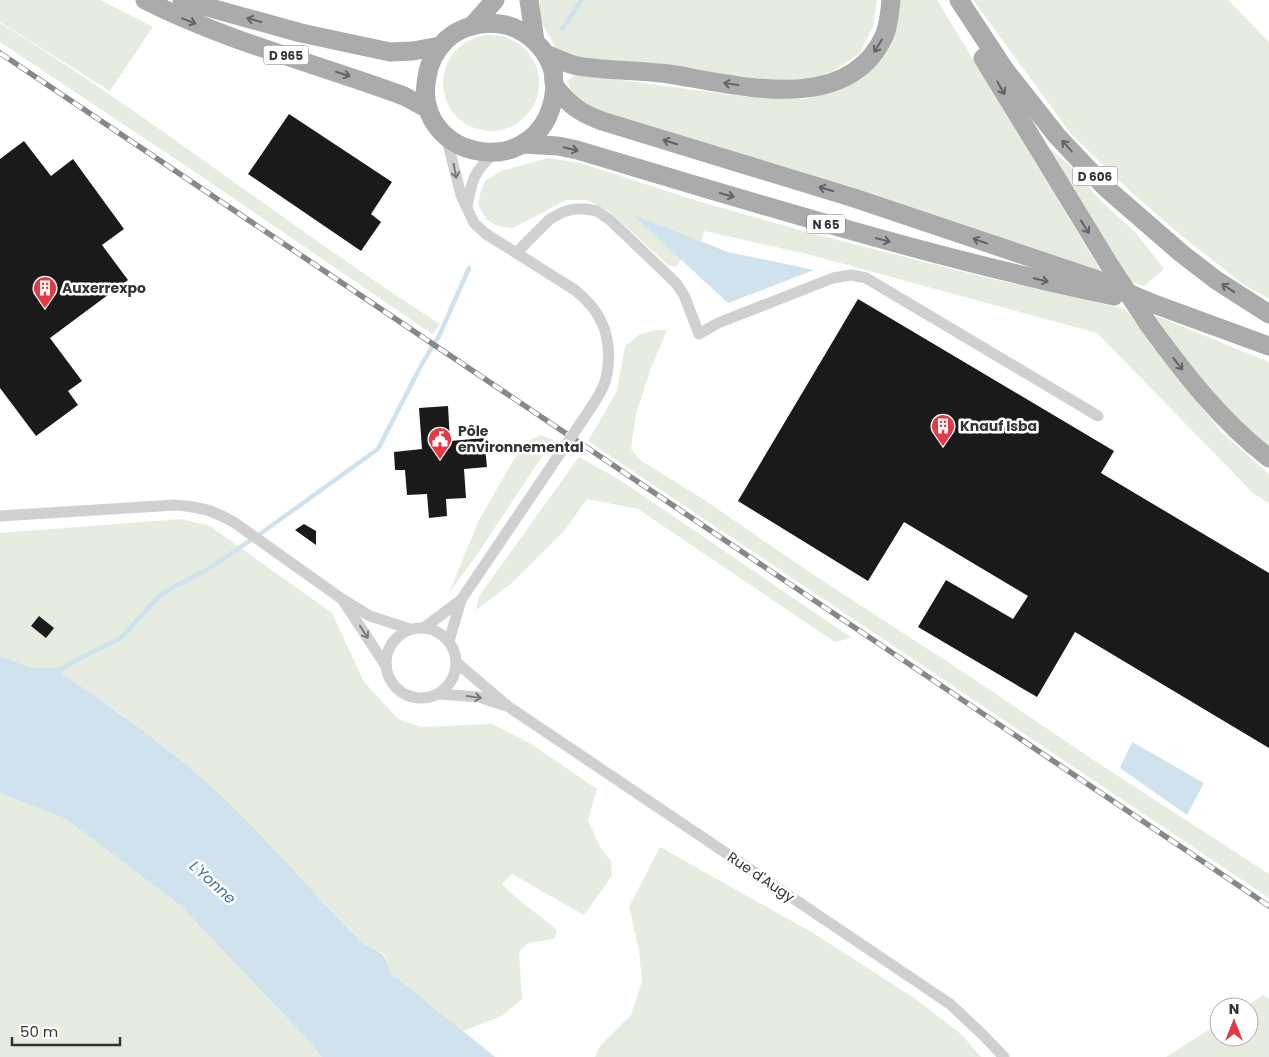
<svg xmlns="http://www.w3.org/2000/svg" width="1269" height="1057" font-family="Poppins,sans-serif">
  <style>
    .green { fill: #e6ecdf }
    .water { fill: #cfe2ee }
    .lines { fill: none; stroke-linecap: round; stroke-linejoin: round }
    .stream { stroke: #cfe2ee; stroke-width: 4.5 }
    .building { fill: #1a1a1a }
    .street { stroke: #d0d0d0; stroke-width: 11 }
    .primary { stroke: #ababab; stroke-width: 19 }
    .rail-casing { stroke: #888; stroke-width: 5.5 }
    .rail { stroke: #fff; stroke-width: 4; stroke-dasharray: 11; stroke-linecap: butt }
    .street-bridge { stroke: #d0d0d0; stroke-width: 11 }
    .primary-bridge { stroke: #ababab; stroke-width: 19 }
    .oneway { stroke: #636363 }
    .oneway2 { stroke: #7a7a7a }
    .labels { text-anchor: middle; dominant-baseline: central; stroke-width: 5; stroke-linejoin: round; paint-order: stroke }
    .shield { fill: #fff; stroke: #707070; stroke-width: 1 }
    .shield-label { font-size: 12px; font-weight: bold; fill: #333 }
    .poi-label { font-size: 14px; font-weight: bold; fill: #333; stroke: #fff; text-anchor: start }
    .street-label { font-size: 14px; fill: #333; stroke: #fff }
    .water-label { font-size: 15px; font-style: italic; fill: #3f7597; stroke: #fff }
  </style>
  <rect width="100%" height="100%" fill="#fff"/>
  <g class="green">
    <path d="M0 0H100L153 27 110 91 0 22Z"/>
    <path d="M540 0H877L873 27 859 54 835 70 815 79 776 84 575 57 558 52 540 20Z"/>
    <path d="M895 0H937L1104 276 596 110 576 100 567 81 576 74 747 97 806 99 862 79 890 40Z"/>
    <path d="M973 0H1228L1269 42V299L1243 284 1183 237 1131 192 1071 134Z"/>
    <path d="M0 23C151 116 290 228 440 324L432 334 198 174 0 42Z"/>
    <circle cx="491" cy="83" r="48"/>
    <path d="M1045 144 1069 165 1101 201 1135 232 1164 269 1144 286 1131 282Z"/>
    <path d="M548 158 580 163 701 202 814 234 980 276 1125 309 1221 432 1269 474V503L1254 494 1097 333 807 254 704 231 698 254 688 249 676 267 668 265 609 211 587 200H566L513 228 497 226 486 219 478 204 481 191 485 181 501 171Z"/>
    <path d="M1154 315 1269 362V449L1220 400 1177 350Z"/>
    <path d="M655 330H667L651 368 636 414 631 449 640 460 703 499 814 575 969 676 1098 763 1269 874V898L588 441 617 391 625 346 639 335Z"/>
    <path d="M541 435 553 440 476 556 449 593 478 522 514 459 530 440Z"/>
    <path d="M579 457 620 480 852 638 835 642 638 509 587 499 563 532 513 582 476 610 479 596Z"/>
    <path d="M181 519 210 526 332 613 364 682 398 719 421 727 492 724 531 744 597 789 588 820 600 847 611 861 612 876 584 915 512 874 502 884C518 902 539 914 557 930L554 939 528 943 519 952 522 999 502 1016 463 1031 391 973 386 957 381 952 366 946 206 782 169 750 120 713 62 674 57 668H32L0 656V533Z"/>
    <path d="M0 793 64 818 181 906 306 1038 322 1057H0Z"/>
    <path d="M660 847 813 933 917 1000 962 1035 981 1057H595L600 1046 631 1015 642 982 639 950 629 907Z"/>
    <path d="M1263 995 1269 999V1057H1166L1219 1023V1037H1249V1007H1245Z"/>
  </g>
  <g class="water">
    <path d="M633 215 728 252 814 270 728 303Z"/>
    <path d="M0 656 32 668H57L62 674C112 707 160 741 205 781 262 832 311 893 366 946 384 953 385 954 391 973L495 1057H322L306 1038 181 906 64 818 0 793Z"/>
    <path d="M1132 742 1204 783 1187 815 1120 768Z"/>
  </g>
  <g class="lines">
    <g class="stream">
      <path d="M562 29 582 0"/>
      <path d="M55 673 84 656 121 638 161 594 208 569 260 534 378 449 423 362 439 336 469 268"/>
    </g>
  </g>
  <g class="building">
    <path d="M289 114 392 182 371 214 381 222 361 251 248 174Z"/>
    <path d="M24 141 51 176 73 159 124 229 102 245 128 280 50 338 82 381 68 391 78 405 36 436 0 388V159Z"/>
    <path d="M858 299 1114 451 1101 473 1269 573V748L1075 632 1037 697 918 627 946 580 1013 619 1028 596 904 522 868 581 738 501Z"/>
    <path d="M448 406 450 441 484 438 487 467 464 469 466 498 446 499 447 516 429 518 427 494 407 495 405 470H395L394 452 422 449 419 408Z"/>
    <path d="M304 524 316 531V545L295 530Z"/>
    <path d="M39 616 54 628 46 638 31 626Z"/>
  </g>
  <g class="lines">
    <g class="street">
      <path d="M446 136 461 195 474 223 486 234 575 290C586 299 596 309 602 323 610 340 611 369 603 387 596 402 585 416 576 430"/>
      <path d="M467 206C472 179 474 172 494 153"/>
      <path d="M516 253 550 219 563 212 575 209H586L597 211 610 220 676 283 684 295 699 334 718 323 833 278 851 275 866 278 1098 416"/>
      <path d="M0 516 175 505C200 507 213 510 235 523L342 599 370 616 410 629"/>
      <path d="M344 602 386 666"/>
      <path d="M425 627 461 600 565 446"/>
      <circle cx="421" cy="663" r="35"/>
      <path d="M449 641 461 600"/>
      <path d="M457 663 509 707 950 1004 983 1035 1004 1057"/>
      <path d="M438 694 479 697 503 705"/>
    </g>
    <g class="primary">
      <path d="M145 0C228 42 318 64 404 96L428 109"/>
      <path d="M182 0 301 33 390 52 413 51 440 46"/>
      <path d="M529 0 535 41"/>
      <path d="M959 0 1005 70 1057 136 1105 187 1181 253 1216 280 1269 314"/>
      <path d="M472 26 495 0"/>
      <path d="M546 54C556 58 567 64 578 66 607 71 639 70 669 74 738 85 849 117 885 34 889 23 890 11 891 0"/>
      <path d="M983 58 1110 266"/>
      <path d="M555 86C548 187 410 163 427 77 429 63 436 50 446 40 461 26 485 20 506 25 528 31 547 49 553 71 554 75 553 82 555 86 556 89 560 92 562 95 574 109 586 115 602 121L854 198 1095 279 1154 304 1269 346"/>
      <path d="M523 144 558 146 577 150C755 203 932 258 1114 296"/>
      <path d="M1149 325C1184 373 1221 421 1269 458"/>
    </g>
    <g class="rail-casing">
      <path id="rail" d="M0 53 1269 906"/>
    </g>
    <use href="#rail" class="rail"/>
    <path class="street-bridge" d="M565 446 576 430"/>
    <path class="primary-bridge" d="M1110 266 1149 325"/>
  </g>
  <defs><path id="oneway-shaft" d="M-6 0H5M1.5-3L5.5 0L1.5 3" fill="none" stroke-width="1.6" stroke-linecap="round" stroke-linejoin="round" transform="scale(1.25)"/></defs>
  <g class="oneway">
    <use href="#oneway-shaft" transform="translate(254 20) rotate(-165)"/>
    <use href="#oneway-shaft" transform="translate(189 21) rotate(21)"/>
    <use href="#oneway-shaft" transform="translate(878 46) rotate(121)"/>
    <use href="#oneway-shaft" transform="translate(343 74) rotate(18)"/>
    <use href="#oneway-shaft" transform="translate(731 84) rotate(-172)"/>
    <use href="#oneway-shaft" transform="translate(1001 88) rotate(60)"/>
    <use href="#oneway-shaft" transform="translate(670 142) rotate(-163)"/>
    <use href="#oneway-shaft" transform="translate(1067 146) rotate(-132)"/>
    <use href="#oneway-shaft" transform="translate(571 149) rotate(13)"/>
    <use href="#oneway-shaft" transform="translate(826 189) rotate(-163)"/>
    <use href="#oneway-shaft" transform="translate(727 195) rotate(16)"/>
    <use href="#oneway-shaft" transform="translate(1085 227) rotate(58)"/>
    <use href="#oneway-shaft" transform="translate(883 240) rotate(15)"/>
    <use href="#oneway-shaft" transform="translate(980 241) rotate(-161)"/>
    <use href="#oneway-shaft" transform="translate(1041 280) rotate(13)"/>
    <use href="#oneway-shaft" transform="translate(1228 288) rotate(-147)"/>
    <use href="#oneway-shaft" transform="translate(1178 364) rotate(52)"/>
  </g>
  <g class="oneway2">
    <use href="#oneway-shaft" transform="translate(455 171) rotate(79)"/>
    <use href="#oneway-shaft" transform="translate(364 632) rotate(57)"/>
    <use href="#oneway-shaft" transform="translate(474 697) rotate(8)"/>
  </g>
  <defs>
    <g id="building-pin" transform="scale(1.25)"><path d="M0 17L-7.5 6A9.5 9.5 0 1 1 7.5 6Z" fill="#e63946" stroke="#fff"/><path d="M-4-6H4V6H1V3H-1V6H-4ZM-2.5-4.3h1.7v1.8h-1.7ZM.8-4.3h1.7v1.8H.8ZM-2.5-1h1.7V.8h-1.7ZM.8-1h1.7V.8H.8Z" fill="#fff"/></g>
    <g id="civic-pin" transform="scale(1.25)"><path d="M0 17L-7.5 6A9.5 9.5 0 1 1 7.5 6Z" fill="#e63946" stroke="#fff"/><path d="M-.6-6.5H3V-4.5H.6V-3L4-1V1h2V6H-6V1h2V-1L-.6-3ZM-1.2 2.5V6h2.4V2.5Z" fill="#fff"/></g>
  </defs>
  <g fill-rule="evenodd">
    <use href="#building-pin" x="45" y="288"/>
    <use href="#building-pin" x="943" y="426"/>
    <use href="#civic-pin" x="440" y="439"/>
  </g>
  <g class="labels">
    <g class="shield">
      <rect x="263.5" y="45.5" width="45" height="19" rx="4"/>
      <rect x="1072.5" y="166.5" width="45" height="19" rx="4"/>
      <rect x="807" y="214.5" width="38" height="19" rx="4"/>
    </g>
    <g class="shield-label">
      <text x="286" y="55">D 965</text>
      <text x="1095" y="176">D 606</text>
      <text x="826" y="224">N 65</text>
    </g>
    <g class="poi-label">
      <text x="62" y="288">Auxerrexpo</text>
      <text x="960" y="426">Knauf Isba</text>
      <text x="458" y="431">Pôle<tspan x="458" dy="16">environnemental</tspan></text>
    </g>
    <g class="street-label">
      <text transform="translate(761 877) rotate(34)">Rue d'Augy</text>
    </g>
    <g class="water-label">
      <text transform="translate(213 882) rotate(42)">L'Yonne</text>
    </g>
  </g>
  <g transform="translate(1234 1022)"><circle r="24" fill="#ffffff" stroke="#adadad"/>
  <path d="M0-4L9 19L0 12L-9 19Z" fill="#e63946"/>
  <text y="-8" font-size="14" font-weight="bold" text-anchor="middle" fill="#333333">N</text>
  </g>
  <path d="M12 1037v8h108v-8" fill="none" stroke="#333333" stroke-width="2.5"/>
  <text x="20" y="1037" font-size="15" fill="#333333" stroke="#ffffff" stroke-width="4" paint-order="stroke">50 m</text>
</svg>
